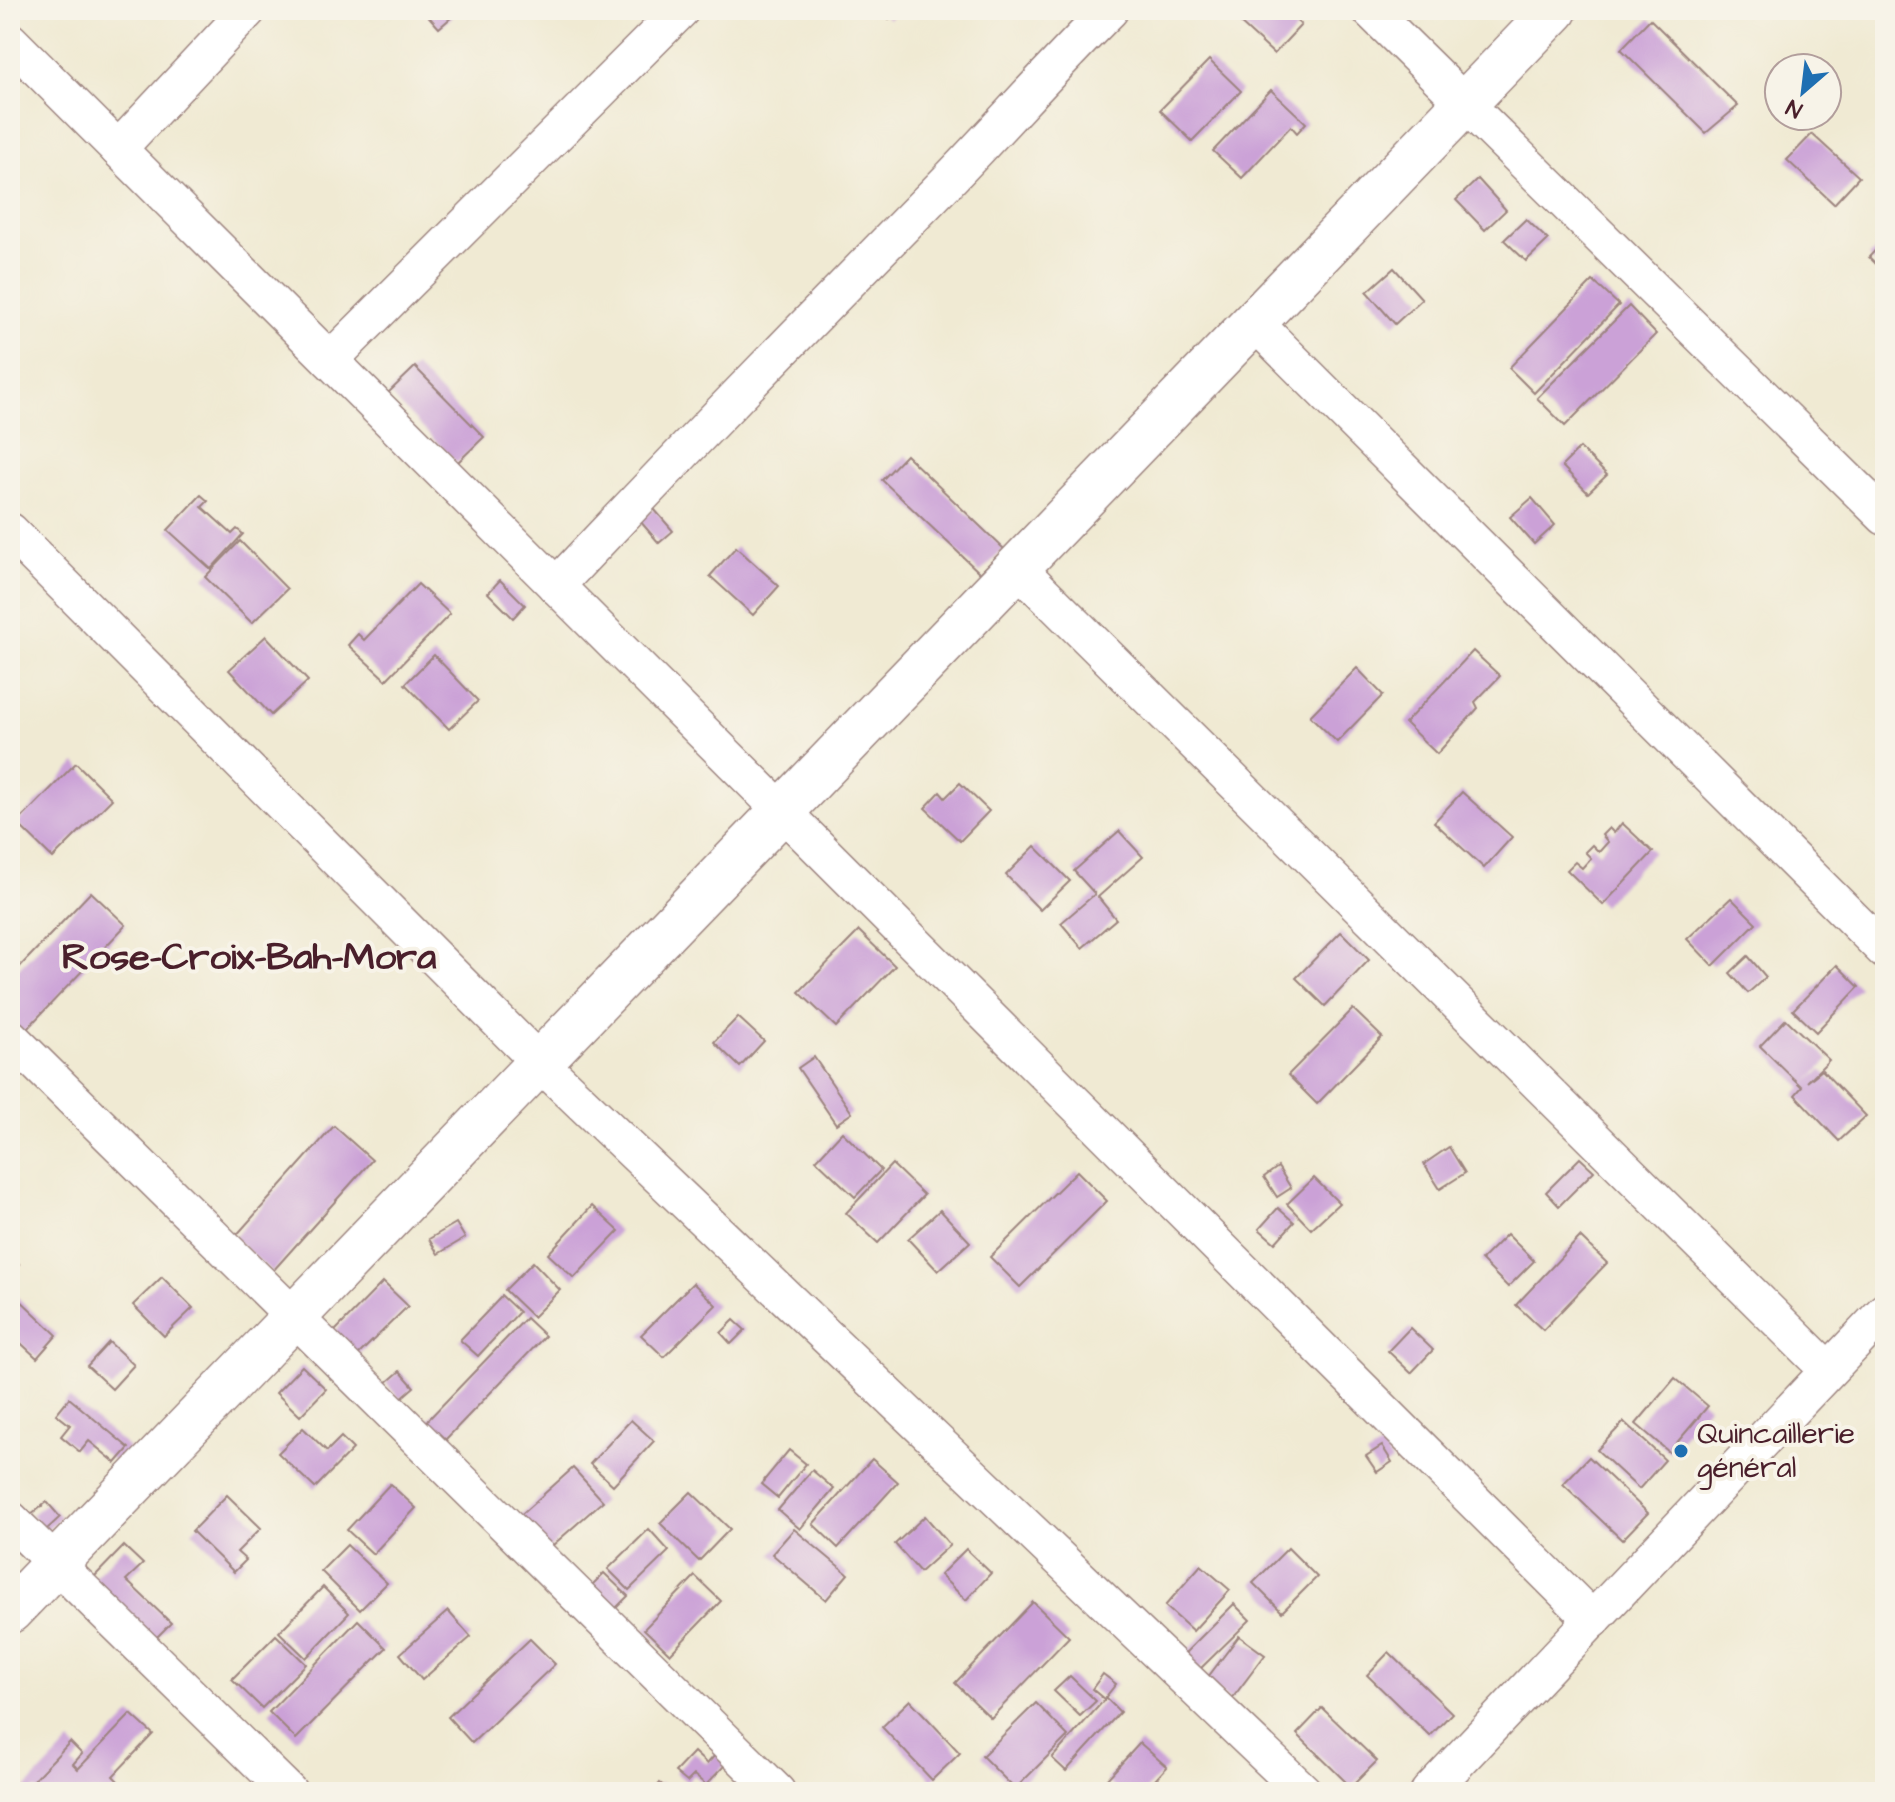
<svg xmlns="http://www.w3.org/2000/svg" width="1895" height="1802" font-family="'Architects Daughter',sans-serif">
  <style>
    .building { fill: #cba1d7 }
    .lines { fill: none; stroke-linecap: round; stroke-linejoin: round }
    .street-casing { stroke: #9d847f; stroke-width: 39 }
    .secondary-casing { stroke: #9d847f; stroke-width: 47 }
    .street { stroke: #fff; stroke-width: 36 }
    .secondary { stroke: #fff; stroke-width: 44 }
    .poi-dot { fill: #1f6fb2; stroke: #f7f3e8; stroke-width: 3 }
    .labels { text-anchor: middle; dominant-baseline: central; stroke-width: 8; stroke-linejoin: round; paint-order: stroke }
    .poi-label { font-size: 30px; fill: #4a1f2b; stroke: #f7f3e8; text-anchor: start }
    .district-label { font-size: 38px; font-weight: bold; fill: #4a1f2b; stroke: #f7f3e8 }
  </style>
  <rect width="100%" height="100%" fill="#f7f3e8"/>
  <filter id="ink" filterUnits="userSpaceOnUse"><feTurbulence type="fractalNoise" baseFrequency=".0125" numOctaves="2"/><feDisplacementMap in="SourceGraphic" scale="16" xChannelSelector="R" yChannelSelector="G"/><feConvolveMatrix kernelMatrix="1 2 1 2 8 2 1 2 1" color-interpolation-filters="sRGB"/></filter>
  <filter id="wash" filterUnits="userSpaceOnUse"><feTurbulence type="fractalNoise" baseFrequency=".006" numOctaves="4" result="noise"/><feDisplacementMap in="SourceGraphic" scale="32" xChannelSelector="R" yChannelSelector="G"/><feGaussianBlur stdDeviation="1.8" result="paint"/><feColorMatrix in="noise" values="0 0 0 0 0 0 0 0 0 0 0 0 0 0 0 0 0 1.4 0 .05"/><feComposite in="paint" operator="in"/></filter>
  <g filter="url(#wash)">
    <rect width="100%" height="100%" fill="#f0ead3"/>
    <g id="blocks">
      <g class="building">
        <path d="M423 10H460L439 28Z"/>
        <path d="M880 10H897L889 19Z"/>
        <path d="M1249 10H1285L1301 25 1274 54 1238 21Z"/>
        <path d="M1650 19 1738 106 1706 133 1621 49Z"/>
        <path d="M1209 60 1241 91 1192 141 1160 110Z"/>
        <path d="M1271 90 1306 123 1297 133 1291 126 1242 178 1213 151Z"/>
        <path d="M1812 134 1859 177 1834 204 1787 160Z"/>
        <path d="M1478 179 1506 210 1485 230 1456 200Z"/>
        <path d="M1526 219 1548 240 1526 261 1504 240Z"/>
        <path d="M1885 240V273L1869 257Z"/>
        <path d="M1394 268 1422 299 1395 324 1367 292Z"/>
        <path d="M1593 281 1619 305 1534 393 1509 368Z"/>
        <path d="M1629 306 1656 334 1565 426 1537 398Z"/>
        <path d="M415 367 484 437 457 463 388 393Z"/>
        <path d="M1580 448 1607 475 1588 493 1562 466Z"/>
        <path d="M906 455 1004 549 980 573 882 480Z"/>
        <path d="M201 495 208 501 202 507 232 534 237 529 243 534 211 569 168 530Z"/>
        <path d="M1532 498 1555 525 1534 544 1510 517Z"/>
        <path d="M654 509 673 531 659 543 640 521Z"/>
        <path d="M240 541 287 589 252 623 205 577Z"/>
        <path d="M736 547 779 586 753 615 710 576Z"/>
        <path d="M500 580 525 605 513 618 488 593Z"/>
        <path d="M418 584 450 614 386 680 348 645 358 634 364 640Z"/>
        <path d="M266 636 308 681 271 715 229 670Z"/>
        <path d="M1473 651 1500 676 1475 702 1478 708 1437 754 1405 723Z"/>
        <path d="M434 655 478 701 449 729 405 684Z"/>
        <path d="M1357 668 1383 695 1337 742 1310 716Z"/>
        <path d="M76 763 112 799 53 858 17 823Z"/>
        <path d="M960 783 989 811 960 841 925 808 940 792 945 798Z"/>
        <path d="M1462 792 1512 837 1484 868 1434 822Z"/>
        <path d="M1622 823 1653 852 1603 905 1567 870 1575 862 1582 868 1591 858 1585 852 1592 845 1599 852 1608 842 1602 835 1609 828 1614 833Z"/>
        <path d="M1119 831 1143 857 1098 897 1116 919 1082 948 1061 923 1095 894 1074 871Z"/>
        <path d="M1035 846 1070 881 1040 910 1006 875Z"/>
        <path d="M91 892 126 925 23 1033 10 1021V977Z"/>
        <path d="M1731 898 1756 923 1713 966 1687 939Z"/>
        <path d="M859 931 895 966 836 1027 799 992Z"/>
        <path d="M1341 932 1369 960 1325 1006 1296 978Z"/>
        <path d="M1748 956 1766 977 1748 993 1730 973Z"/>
        <path d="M1837 965 1859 987 1816 1032 1793 1010Z"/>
        <path d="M1353 1009 1382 1037 1317 1104 1288 1075Z"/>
        <path d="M738 1017 764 1041 740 1067 714 1042Z"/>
        <path d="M1786 1019 1829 1060 1807 1082 1822 1070 1866 1116 1839 1141 1795 1095 1802 1087 1760 1046Z"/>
        <path d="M814 1057 852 1113 836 1124 798 1068Z"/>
        <path d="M334 1126 372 1160 272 1272 234 1238Z"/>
        <path d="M842 1132 881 1170 855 1197 816 1160Z"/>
        <path d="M1449 1147 1465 1173 1440 1189 1424 1164Z"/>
        <path d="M1580 1158 1594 1171 1559 1206 1546 1192Z"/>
        <path d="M892 1164 924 1195 878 1243 846 1213Z"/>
        <path d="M1278 1167 1291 1188 1277 1197 1264 1177Z"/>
        <path d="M1077 1171 1107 1201 1020 1287 990 1257Z"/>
        <path d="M1314 1178 1339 1203 1311 1229 1287 1204Z"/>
        <path d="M592 1206 619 1231 574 1278 548 1254Z"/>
        <path d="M1278 1208 1294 1222 1275 1243 1259 1229Z"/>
        <path d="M940 1210 970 1242 938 1271 908 1239Z"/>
        <path d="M456 1223 465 1238 438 1254 429 1239Z"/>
        <path d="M1507 1234 1534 1261 1508 1287 1481 1260Z"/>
        <path d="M1580 1237 1607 1263 1543 1330 1516 1305Z"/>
        <path d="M10 1254 19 1264 10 1273Z"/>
        <path d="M533 1262 560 1290 533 1317 505 1290Z"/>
        <path d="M162 1277 193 1308 164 1336 133 1305Z"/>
        <path d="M383 1282 408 1306 357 1356 334 1332Z"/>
        <path d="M693 1283 716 1305 664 1357 641 1335Z"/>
        <path d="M15 1295 57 1335 37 1358 10 1333V1300Z"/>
        <path d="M502 1296 519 1312 478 1356 460 1340Z"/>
        <path d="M526 1318 545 1336 445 1440 426 1422Z"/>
        <path d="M734 1320 745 1330 731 1344 721 1333Z"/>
        <path d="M1410 1328 1433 1350 1411 1373 1388 1351Z"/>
        <path d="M109 1342 134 1365 112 1389 87 1366Z"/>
        <path d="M302 1366 326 1389 300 1416 276 1393Z"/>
        <path d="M400 1371 414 1387 400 1399 386 1383Z"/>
        <path d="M1675 1378 1708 1406 1669 1452 1636 1424Z"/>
        <path d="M69 1398 129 1448 116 1463 89 1441 80 1452 61 1436 70 1425 56 1414Z"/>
        <path d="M631 1420 654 1441 613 1485 590 1464Z"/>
        <path d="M1624 1422 1665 1460 1639 1489 1597 1450Z"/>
        <path d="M303 1428 327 1451 341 1437 353 1449 315 1488 278 1453Z"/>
        <path d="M1382 1446 1392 1462 1377 1472 1366 1456Z"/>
        <path d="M789 1450 806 1464 778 1498 761 1484Z"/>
        <path d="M1589 1457 1648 1513 1622 1540 1563 1484Z"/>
        <path d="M872 1459 898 1482 838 1548 813 1524Z"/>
        <path d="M573 1468 603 1501 545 1552 516 1519Z"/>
        <path d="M812 1470 834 1489 800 1529 778 1510Z"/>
        <path d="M390 1484 416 1508 373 1554 347 1530Z"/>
        <path d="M691 1492 730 1529 699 1561 660 1523Z"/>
        <path d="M227 1495 261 1528 237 1552 246 1560 234 1572 192 1531Z"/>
        <path d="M47 1502 60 1517 45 1531 31 1515Z"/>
        <path d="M925 1516 950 1545 920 1572 895 1544Z"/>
        <path d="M649 1529 669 1551 629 1590 608 1569Z"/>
        <path d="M794 1529 848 1574 826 1600 772 1554Z"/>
        <path d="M347 1545 387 1583 360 1610 321 1571Z"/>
        <path d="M124 1546 143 1564 126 1580 171 1623 154 1640 92 1579Z"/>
        <path d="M1288 1548 1317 1577 1282 1612 1253 1583Z"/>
        <path d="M966 1549 991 1573 966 1600 940 1575Z"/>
        <path d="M1201 1565 1230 1590 1193 1631 1165 1606Z"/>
        <path d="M604 1573 628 1596 615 1609 591 1586Z"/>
        <path d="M695 1576 721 1601 670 1654 644 1629Z"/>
        <path d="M323 1587 349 1613 306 1658 279 1632Z"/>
        <path d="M1033 1602 1069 1637 991 1718 955 1683Z"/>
        <path d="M1234 1604 1250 1620 1197 1672 1182 1656Z"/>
        <path d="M448 1611 471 1637 422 1680 400 1654Z"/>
        <path d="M358 1620 386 1648 296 1739 269 1712Z"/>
        <path d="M276 1635 306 1664 262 1708 232 1679Z"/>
        <path d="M1239 1636 1265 1655 1231 1700 1205 1681Z"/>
        <path d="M530 1639 555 1664 472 1743 448 1717Z"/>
        <path d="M1389 1652 1452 1713 1430 1736 1367 1675Z"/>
        <path d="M1103 1674 1116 1684 1104 1699 1092 1689Z"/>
        <path d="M1070 1676 1096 1701 1080 1716 1054 1691Z"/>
        <path d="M1106 1698 1120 1712 1066 1771 1052 1758Z"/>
        <path d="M910 1700 960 1753 932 1780 882 1727Z"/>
        <path d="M1036 1703 1068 1736 1015 1789 982 1756Z"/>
        <path d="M1322 1708 1377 1761 1351 1787 1297 1734Z"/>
        <path d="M131 1714 153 1734 113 1776 118 1781 114 1792H39L36 1789 29 1792 25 1789 70 1742 82 1754 73 1764 78 1769Z"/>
        <path d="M1140 1743 1167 1767 1144 1792H1119L1106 1780Z"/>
        <path d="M694 1752 707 1764 716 1754 726 1764 706 1785 694 1775 687 1782 675 1772Z"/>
        <path d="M660 1783 671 1792H653Z"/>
      </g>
    </g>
  </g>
  <g filter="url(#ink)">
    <use href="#blocks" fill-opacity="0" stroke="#9d847f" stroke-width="2"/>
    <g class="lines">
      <g class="street-casing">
        <g id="street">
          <path d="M1370 10 1885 517"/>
          <path d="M10 41 1593 1620"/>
          <path d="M118 149 248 10"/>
          <path d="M1255 323 1885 951"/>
          <path d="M330 360 681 10"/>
          <path d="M10 531 539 1062 1304 1792"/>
          <path d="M1016 566 1828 1370"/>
          <path d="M556 586C678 456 801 330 926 203 989 140 1046 73 1110 10"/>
          <path d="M10 1037 777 1792"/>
          <path d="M10 1519 289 1792"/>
          <path d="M1429 1792 1885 1311"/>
        </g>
      </g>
      <g class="secondary-casing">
        <path id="secondary" d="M10 1611 1555 10"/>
      </g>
      <use href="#street" class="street"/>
      <use href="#secondary" class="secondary"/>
    </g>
  </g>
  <circle class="poi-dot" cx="1681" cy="1451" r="8"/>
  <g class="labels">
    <g class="poi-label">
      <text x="1697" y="1434">Quincaillerie<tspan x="1697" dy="34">général</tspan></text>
    </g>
    <g class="district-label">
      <text x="249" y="958">Rose-Croix-Bah-Mora</text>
    </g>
  </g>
  <rect width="1895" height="1802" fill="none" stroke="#f7f3e8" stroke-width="40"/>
  <g transform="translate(1803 92) rotate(208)"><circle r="38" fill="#f7f3e8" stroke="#b29e9c" stroke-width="2"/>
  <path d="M0-6L14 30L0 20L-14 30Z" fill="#1f6fb2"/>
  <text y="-12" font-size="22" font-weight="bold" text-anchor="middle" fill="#4a1f2b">N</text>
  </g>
</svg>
